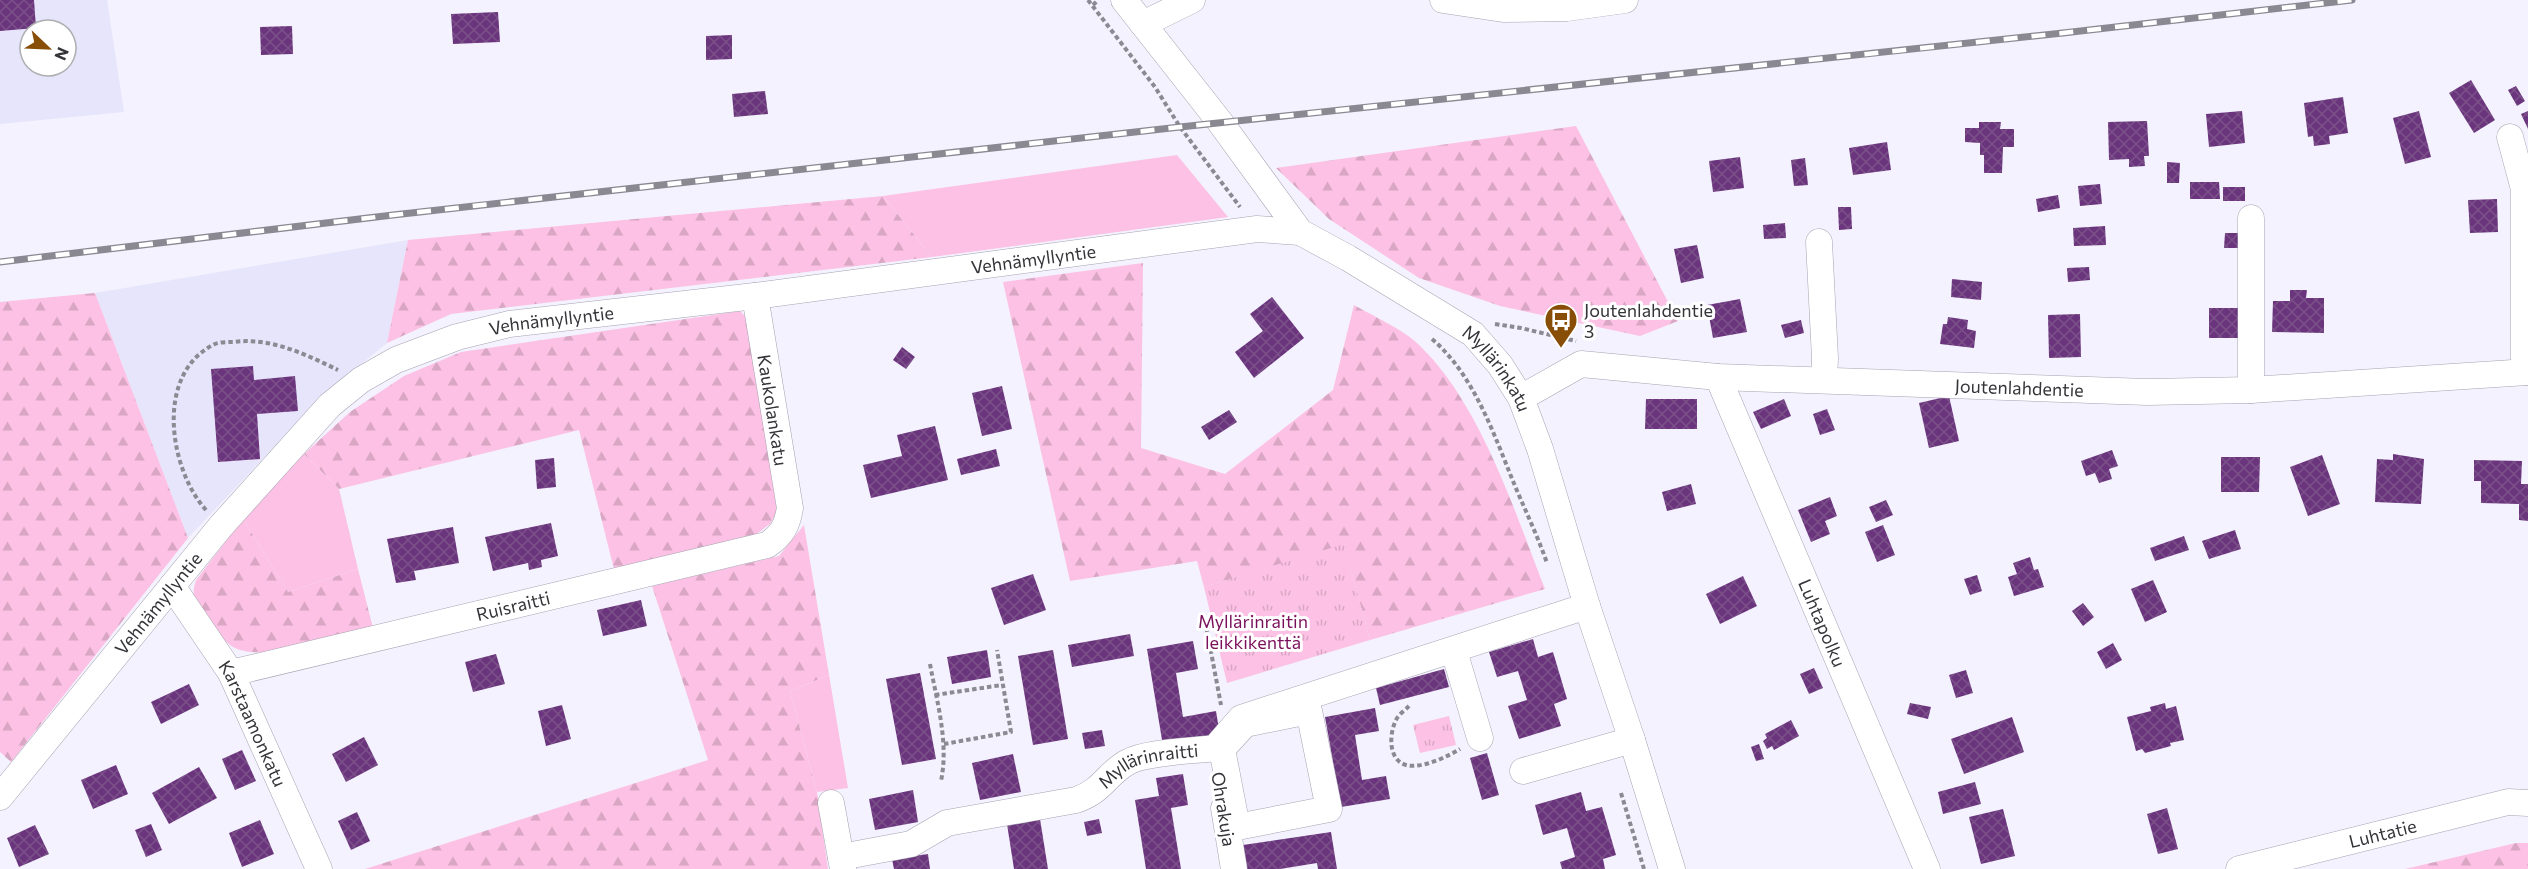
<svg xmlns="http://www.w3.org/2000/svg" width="2528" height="869" font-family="Commissioner,sans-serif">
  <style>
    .built { fill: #e7e5fb; fill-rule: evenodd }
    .green { fill: #fcc1e4 }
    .forest { fill: url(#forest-firs) }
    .park { fill: url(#park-tufts) }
    .building { fill: url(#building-cross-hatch) }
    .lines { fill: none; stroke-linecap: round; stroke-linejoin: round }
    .minor-casing { stroke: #a5a3b1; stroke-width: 27 }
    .path { stroke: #8b8a92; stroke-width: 4; stroke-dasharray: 4.5 3; stroke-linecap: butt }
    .minor { stroke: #fff; stroke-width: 26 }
    .rail-casing { stroke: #8a8991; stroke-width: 7 }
    .rail { stroke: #fff; stroke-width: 4.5; stroke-dasharray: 14; stroke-linecap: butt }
    .labels { text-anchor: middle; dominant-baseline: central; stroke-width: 6; stroke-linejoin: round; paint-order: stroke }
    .street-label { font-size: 18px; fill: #353439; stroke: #fff }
    .poi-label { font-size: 18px; fill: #353439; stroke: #fff; text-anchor: start }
    .park-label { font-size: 18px; fill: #7a105c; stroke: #fff }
  </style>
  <defs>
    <pattern id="forest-firs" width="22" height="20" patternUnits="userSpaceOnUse" patternTransform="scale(1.5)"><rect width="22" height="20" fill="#fcc1e4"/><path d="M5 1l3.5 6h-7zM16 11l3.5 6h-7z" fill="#d9a6c4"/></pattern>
    <pattern id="park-tufts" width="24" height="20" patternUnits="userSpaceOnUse" patternTransform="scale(1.5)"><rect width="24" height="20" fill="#fcc1e4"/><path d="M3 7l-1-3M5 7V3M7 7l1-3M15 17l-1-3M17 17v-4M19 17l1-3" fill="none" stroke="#d9a6c4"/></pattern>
    <pattern id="building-cross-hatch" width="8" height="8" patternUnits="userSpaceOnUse" patternTransform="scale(1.5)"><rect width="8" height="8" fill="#6a357c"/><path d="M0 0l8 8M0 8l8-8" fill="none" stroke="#7c518a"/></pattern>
  </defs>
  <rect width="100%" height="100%" fill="#f3f2fe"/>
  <g class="built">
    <path d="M0 0H107L124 112 0 124ZM30 30H66V66H30Z"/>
    <path d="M408 240 387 343 321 397 188 538 95 293Z"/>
  </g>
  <g class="green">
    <path d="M1177 155 1228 217 932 257 883 196Z"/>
    <path d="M304 454 339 489 358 569 288 592 243 519Z"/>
    <path d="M829 675 848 788 817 792 790 691Z"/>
  </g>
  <g class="forest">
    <path d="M1576 126 1678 321 1640 336 1500 306 1419 278 1329 219 1276 168Z"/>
    <path d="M883 196 932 257 451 314 387 343 408 240Z"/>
    <path d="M1143 263 1141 448 1225 474 1333 390 1354 305C1373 316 1402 329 1417 343 1480 402 1514 510 1545 589L1370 640 1344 545 1204 587 1197 561 1070 581 1003 282Z"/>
    <path d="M95 293 188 538 11 762 0 752V302Z"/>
    <path d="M740 311 749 320 778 510 770 524 755 535 614 569 579 430 339 489 304 454 350 412 404 376 461 352Z"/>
    <path d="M243 519 288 592 358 569 373 628C341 636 257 666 230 645 222 639 215 628 208 620 196 606 190 599 196 580Z"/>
    <path d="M804 525 829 675 790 691 817 792 828 869H365L708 760 652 586 779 556Z"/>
    <path d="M2516 843H2528V869H2405Z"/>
  </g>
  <g class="park">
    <path d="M1344 544 1370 640 1227 683 1204 587Z"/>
    <path d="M1449 716 1456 745 1420 753 1413 725Z"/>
  </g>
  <g class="building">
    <path d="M0 0H34L36 28 0 31Z"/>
    <path d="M498 12 500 42 453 44 451 14Z"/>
    <path d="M292 26 293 54 261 55 260 27Z"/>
    <path d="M732 35V59L706 60V36Z"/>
    <path d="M2471 80 2495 120 2474 133 2449 93Z"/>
    <path d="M2516 86 2525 101 2517 106 2508 90Z"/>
    <path d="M765 91 768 114 734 117 732 94Z"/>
    <path d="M2343 97 2348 133 2329 136 2330 144 2314 146 2313 136 2308 137 2304 103Z"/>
    <path d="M2242 111 2245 143 2209 147 2206 114Z"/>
    <path d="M2419 111 2431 157 2405 164 2393 118Z"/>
    <path d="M2528 111V129L2521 114Z"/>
    <path d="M2147 121 2149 156H2144L2145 166 2129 167V159L2109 160 2108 122Z"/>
    <path d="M1979 122H2001L2000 129H2014V147H2003L2002 173H1984V155H1980V143L1965 142V128H1979Z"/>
    <path d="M1887 142 1891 170 1853 175 1849 148Z"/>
    <path d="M1740 157 1744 188 1713 192 1709 161Z"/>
    <path d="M1805 158 1808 185 1794 186 1791 160Z"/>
    <path d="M2167 162 2180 163 2179 183H2167Z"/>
    <path d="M2190 182H2219L2220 199H2190Z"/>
    <path d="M2100 184 2102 204 2080 206 2078 186Z"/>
    <rect x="2223" y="187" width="22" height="14"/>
    <path d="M2058 195 2060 208 2038 212 2036 199Z"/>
    <path d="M2497 199 2498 232 2470 233 2468 200Z"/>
    <path d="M1838 207H1851L1852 229 1839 230Z"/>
    <path d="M1785 223 1786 238 1764 239 1763 225Z"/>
    <path d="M2105 226 2106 245 2074 246 2073 228Z"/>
    <path d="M2225 233H2245V248H2224Z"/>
    <path d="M1697 245 1704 278 1681 283 1674 249Z"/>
    <path d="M2089 267 2090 280 2068 282 2067 268Z"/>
    <path d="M1952 279 1982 282 1981 300 1951 297Z"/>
    <path d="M2290 290H2307L2306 298H2324V333L2272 332 2273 301H2290Z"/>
    <path d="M1272 297 1304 338 1254 378 1235 352 1263 331 1250 314Z"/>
    <path d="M1740 299 1747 332 1713 338 1707 305Z"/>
    <path d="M2209 308H2244L2243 338H2209Z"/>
    <path d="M2080 314 2081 357 2049 358 2048 315Z"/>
    <path d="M1948 317 1968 320 1967 329 1976 331 1974 348 1940 344 1943 324H1947Z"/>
    <path d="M1801 320 1804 333 1785 338 1781 325Z"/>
    <path d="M902 347 915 357 906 369 893 360Z"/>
    <path d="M253 366 254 380 295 376 298 411 257 414 260 459 218 462 211 369Z"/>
    <path d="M1002 386 1012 429 982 436 972 393Z"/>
    <path d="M1949 396 1959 441 1929 448 1919 403Z"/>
    <path d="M1646 399H1697V429H1645Z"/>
    <path d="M1784 399 1791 416 1761 429 1753 412Z"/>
    <path d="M1827 409 1835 430 1820 435 1813 414Z"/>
    <path d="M1229 410 1237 422 1209 440 1201 427Z"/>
    <path d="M935 426 948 480 871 498 863 465 902 456 897 435Z"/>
    <path d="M996 449 1000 466 961 475 957 459Z"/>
    <path d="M2112 450 2118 466 2109 469 2112 479 2099 483 2095 473 2086 476 2081 461Z"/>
    <path d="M2393 454 2424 459 2421 504 2375 502 2377 459 2393 460Z"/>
    <path d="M2322 455 2340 504 2308 516 2290 467Z"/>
    <path d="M2221 457H2260L2259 492H2221Z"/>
    <path d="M554 458 556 487 537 489 535 460Z"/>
    <path d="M2474 460 2522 461 2521 484H2528V521L2519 520V504L2481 503V481H2474Z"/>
    <path d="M1691 484 1696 504 1667 511 1662 492Z"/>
    <path d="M1830 497 1837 516 1825 521 1830 534 1811 542 1798 510Z"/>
    <path d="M1886 500 1893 515 1876 522 1869 507Z"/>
    <path d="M551 523 558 556 541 560 542 567 529 570 528 563 493 571 485 537Z"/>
    <path d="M1883 525 1895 555 1877 562 1865 532Z"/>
    <path d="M453 527 459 563 414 571 416 580 396 583 387 539Z"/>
    <path d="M2235 530 2241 549 2209 559 2202 541Z"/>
    <path d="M2184 536 2189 550 2155 561 2150 548Z"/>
    <path d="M2030 557 2034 570 2038 569 2044 587 2014 596 2008 577 2017 574 2013 563Z"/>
    <path d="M1033 574 1046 610 1004 625 991 588Z"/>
    <path d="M1977 575 1982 591 1970 595 1964 579Z"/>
    <path d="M1743 576 1757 606 1720 624 1706 594Z"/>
    <path d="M2153 580 2167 612 2145 622 2131 589Z"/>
    <path d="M641 600 647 626 603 636 597 610Z"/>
    <path d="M2083 603 2094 617 2083 626 2072 611Z"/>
    <path d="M1130 634 1134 656 1072 667 1068 645Z"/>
    <path d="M1533 639 1538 657 1553 652 1567 699 1554 704 1561 726 1519 739 1508 706 1527 700 1518 671 1497 677 1489 652Z"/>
    <path d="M1193 641 1198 669 1176 673 1183 717 1216 711 1220 736 1163 746 1147 649Z"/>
    <path d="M2113 643 2122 660 2106 669 2097 652Z"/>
    <path d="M987 650 991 677 952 684 947 657Z"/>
    <path d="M1053 650 1068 739 1033 745 1018 656Z"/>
    <path d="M496 654 505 684 473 692 465 662Z"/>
    <path d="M1814 668 1823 688 1809 694 1800 674Z"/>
    <path d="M1444 669 1449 687 1380 705 1376 688Z"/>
    <path d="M1966 670 1973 693 1956 698 1949 675Z"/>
    <path d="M920 673 936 759 902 765 886 679Z"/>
    <path d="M189 684 199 705 161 724 151 702Z"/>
    <path d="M1910 703 1931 707 1928 719 1907 714Z"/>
    <path d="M2165 703 2166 709 2176 706 2184 740 2170 743 2171 746 2145 753 2142 749 2136 751 2127 717 2151 711 2150 707Z"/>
    <path d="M562 705 571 739 546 746 538 711Z"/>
    <path d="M1375 708 1379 731 1355 735 1362 780 1386 776 1390 799 1341 807 1325 717Z"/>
    <path d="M2012 717 2024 752 1964 774 1951 739Z"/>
    <path d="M1791 720 1799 736 1774 750 1772 746 1767 749 1763 741 1767 738 1765 734Z"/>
    <path d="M1102 730 1105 746 1085 749 1082 733Z"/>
    <path d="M364 737 378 765 346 782 332 754Z"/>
    <path d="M1759 744 1764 759 1756 761 1751 747Z"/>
    <path d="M242 750 256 781 235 790 222 759Z"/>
    <path d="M1487 753 1499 795 1482 800 1470 758Z"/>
    <path d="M1013 754 1021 792 980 800 972 763Z"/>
    <path d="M116 765 128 794 93 809 81 780Z"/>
    <path d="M199 767 217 798 169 824 152 793Z"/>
    <path d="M1183 774 1188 805 1171 808 1181 869H1146L1135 800 1159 796 1156 778Z"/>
    <path d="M1975 782 1981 804 1943 814 1938 792Z"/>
    <path d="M913 790 918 822 875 830 869 799Z"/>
    <path d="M1581 792 1586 811 1602 807 1616 855 1603 859 1605 869H1562L1560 862 1575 857 1567 828 1543 835 1535 805Z"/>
    <path d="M2167 808 2178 849 2158 854 2147 814Z"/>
    <path d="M2003 809 2015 856 1981 864 1969 817Z"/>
    <path d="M357 812 370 841 351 850 338 821Z"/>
    <path d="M1040 819 1048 869H1014L1007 824Z"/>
    <path d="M1099 819 1102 833 1087 836 1084 822Z"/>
    <path d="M260 820 274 854 242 867 229 833Z"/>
    <path d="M151 824 162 850 146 857 135 830Z"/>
    <path d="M35 825 49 854 19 867 7 838Z"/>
    <path d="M1331 832 1337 869H1318L1317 863 1280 869H1246L1243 845Z"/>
    <path d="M928 854 930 869H894L892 859Z"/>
  </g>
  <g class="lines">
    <g class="minor-casing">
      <g id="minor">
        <path id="s1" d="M1124 0 1220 122 1300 232 1348 258 1473 334 1500 365 1521 398 1540 449 1587 606 1632 740 1672 869"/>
        <path d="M1443 0 1503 9 1567 8 1625 0"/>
        <path d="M1143 24 1192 0"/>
        <path d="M2510 137 2524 189V358L2526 372"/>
        <path d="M1819 242 1825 358 1824 380"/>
        <path id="s2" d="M1718 377 1927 869"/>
        <path d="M2251 390V218"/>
        <path id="s3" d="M1521 398 1581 364 1718 377 2147 392 2251 390 2528 372"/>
        <path id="s4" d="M172 586 231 673 319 869"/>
        <path d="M1454 651 1480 738"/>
        <path id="s5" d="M231 673 767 545C782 535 787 526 790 508L755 296"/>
        <path d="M1309 711 1329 809 1237 827 1222 749 1245 724Z"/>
        <path d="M1523 771 1632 740"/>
        <path id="s6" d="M0 797 221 526 330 405 361 380 396 360 457 337 509 324 755 296 1257 229 1300 232"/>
        <path d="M831 803 843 869"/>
        <path d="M1224 808 1234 869"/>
        <path id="s7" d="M841 857 911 844 947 823 1076 800C1103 791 1107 773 1128 762 1146 752 1193 751 1215 748L1241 718 1587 606"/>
        <path id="s8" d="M2239 869 2508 802 2528 803"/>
      </g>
    </g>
    <g class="path">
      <path d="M1088 0 1155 87 1180 127 1240 207"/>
      <path d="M1093 5 1098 0"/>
      <path d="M1495 324 1521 328 1576 341"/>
      <path d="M1432 339C1475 376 1494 435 1515 486 1526 512 1538 537 1547 563"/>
      <path d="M206 510C169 469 154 373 215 344 220 342 227 342 233 342 270 337 305 354 338 370"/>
      <path d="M1205 620 1221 705"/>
      <path d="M930 664C937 702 949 743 941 781"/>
      <path d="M935 695 1002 685"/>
      <path d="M1409 706C1405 710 1398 715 1396 720 1389 734 1388 760 1406 765 1421 769 1447 757 1460 749"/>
      <path d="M944 744 1011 732 997 650"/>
      <path d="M1621 793 1644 869"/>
    </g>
    <use href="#minor" class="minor"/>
    <g class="rail-casing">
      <path id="rail" d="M0 262 393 215 1180 127 2063 33 2352 0"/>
    </g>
    <use href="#rail" class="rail"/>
  </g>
  <defs>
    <g id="bus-pin" transform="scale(1.725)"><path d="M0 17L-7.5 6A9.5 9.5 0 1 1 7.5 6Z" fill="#884d06" stroke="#fff"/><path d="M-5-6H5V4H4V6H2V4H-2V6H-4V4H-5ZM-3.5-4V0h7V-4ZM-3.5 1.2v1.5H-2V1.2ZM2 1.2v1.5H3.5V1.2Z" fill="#fff"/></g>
  </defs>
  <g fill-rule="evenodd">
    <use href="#bus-pin" x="1561" y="320"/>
  </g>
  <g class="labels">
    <g class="street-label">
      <text stroke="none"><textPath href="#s6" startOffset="1240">Vehnämyllyntie</textPath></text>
      <text stroke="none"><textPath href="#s6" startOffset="754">Vehnämyllyntie</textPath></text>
      <text stroke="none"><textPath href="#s1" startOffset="534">Myllärinkatu</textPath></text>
      <text stroke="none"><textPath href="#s3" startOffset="508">Joutenlahdentie</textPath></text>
      <text transform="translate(773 410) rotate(81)">Kaukolankatu</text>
      <text stroke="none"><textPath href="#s6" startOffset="250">Vehnämyllyntie</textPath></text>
      <text stroke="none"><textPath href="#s5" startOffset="290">Ruisraitti</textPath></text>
      <text stroke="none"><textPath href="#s2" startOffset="267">Luhtapolku</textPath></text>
      <text stroke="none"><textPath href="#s4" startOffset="160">Karstaamonkatu</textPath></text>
      <text stroke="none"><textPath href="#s7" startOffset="327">Myllärinraitti</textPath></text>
      <text transform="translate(1224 809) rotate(81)">Ohrakuja</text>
      <text stroke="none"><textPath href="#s8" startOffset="148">Luhtatie</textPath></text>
    </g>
    <g class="poi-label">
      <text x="1584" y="310">Joutenlahdentie<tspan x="1584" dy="21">3</tspan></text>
    </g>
    <g class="park-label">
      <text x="1253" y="621">Myllärinraitin<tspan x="1253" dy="21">leikkikenttä</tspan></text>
    </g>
  </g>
  <g transform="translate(48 48) rotate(113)"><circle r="28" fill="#ffffff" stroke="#aeaeb0" stroke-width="1.5"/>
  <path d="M0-4.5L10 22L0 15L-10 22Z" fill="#884d06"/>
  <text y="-9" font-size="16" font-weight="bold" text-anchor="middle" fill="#353439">N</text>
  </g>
</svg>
